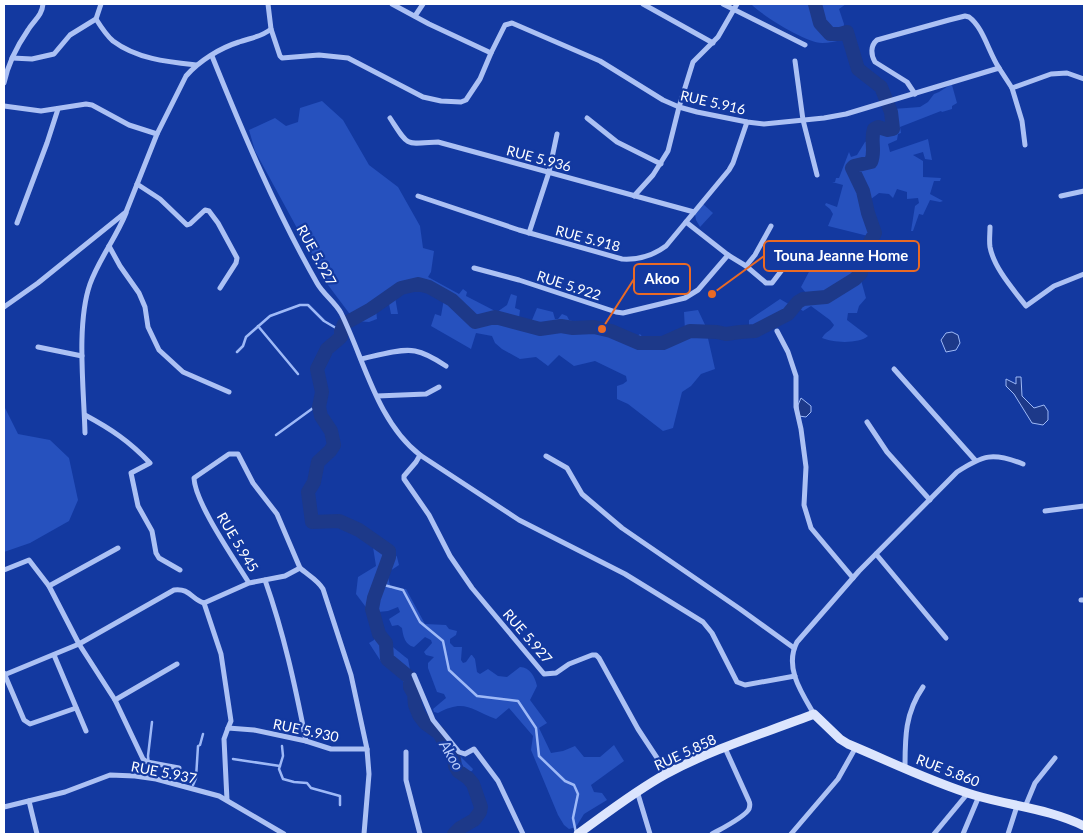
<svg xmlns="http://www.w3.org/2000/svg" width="1088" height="838" font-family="Lato,sans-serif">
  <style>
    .green { fill: #2651be }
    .water { fill: #1d3989; stroke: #9eb9f7 }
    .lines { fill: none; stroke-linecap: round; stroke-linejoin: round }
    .stream { stroke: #9eb9f7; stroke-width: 2.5 }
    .river { stroke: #1d3989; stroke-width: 14 }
    .street { stroke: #acc1f4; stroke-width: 5 }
    .secondary { stroke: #dce5fd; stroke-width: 9 }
    .labels { text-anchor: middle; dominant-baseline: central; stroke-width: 4.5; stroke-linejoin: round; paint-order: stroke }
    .street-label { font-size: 14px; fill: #fff; stroke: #1339a0 }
    .water-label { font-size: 15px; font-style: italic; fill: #b9ccfa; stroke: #1339a0 }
    .leader { fill: none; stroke: #ea6a24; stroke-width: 2 }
    .callout-dot { fill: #ea6a24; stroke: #1339a0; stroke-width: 2 }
    .callout { fill: #1339a0; stroke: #ea6a24; stroke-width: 2 }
    .callout-label { font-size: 15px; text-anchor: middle; font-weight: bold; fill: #fff }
  </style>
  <rect width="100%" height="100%" fill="#1339a0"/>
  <g class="green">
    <path d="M751 4H846L839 9 844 24 842 40C836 41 829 43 822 43 805 42 764 17 751 4Z"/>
    <path d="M950 85H952L957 103 952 106V109L942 112 941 111 900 127 901 133 898 134 897 140 888 144 890 152 928 139 932 160 925 159 923 152 913 155 923 161V177L941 178 940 181H934L930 194 943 201 940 202 930 200 923 215 919 214 913 231H911L915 206 919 203 918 198 907 199V192L897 189 893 198 889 194 879 193 871 199 870 203 868 205 866 195 856 171 867 167 873 162C874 156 874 136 879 133 883 130 890 133 895 130L893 109 920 107 928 102 934 94 939 92Z"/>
    <path d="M322 101 343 120 369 165 398 187 420 226 423 248 434 251 431 272 428 277 459 294 463 289 467 292 466 296 497 312 507 305 511 294 517 296 515 308 520 310 519 318 532 320 537 308 553 312 555 319H558L562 314 567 316 569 320C580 324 591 322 602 325 614 328 624 334 636 337L640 334 644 339 652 341 654 336 659 337 661 341 685 331 684 312 698 310 707 329 730 331 749 328V320L780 299 792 306 794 305 806 293 801 287 811 268C818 266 820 263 825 260 834 253 847 259 856 262L866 298 859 306 857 313H848L847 320 868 336C859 344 833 343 822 338 825 332 831 331 834 325L830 320 811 306 803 311 797 307 795 308C770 332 751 335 717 337L716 333 707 334 715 369 701 374 691 386 682 392 673 428 663 431 628 404 617 399V386L623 384 627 381 626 376 595 361 574 366 559 355 548 366 536 357 520 359 502 349 495 343 492 336 476 333 471 349 431 326 435 314 441 316 444 299 427 293 425 287 409 288 395 297 398 314H391L389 304 376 309 377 319 369 322 355 321 328 285 255 151 249 130 275 118 286 126 298 122 300 108Z"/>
    <path d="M868 141 871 146 869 159 857 163 850 168 860 190 870 228V236H868L828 226 833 214 830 209 825 205 826 203 837 207 843 185 832 182H835L836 178H839L849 152 851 157 857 155 865 142Z"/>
    <path d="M703 204 713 213 700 227 696 220 695 214Z"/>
    <path d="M4 406 18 434 50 440 69 458 78 500 69 521 30 543 4 552Z"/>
    <path d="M388 543 397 557 399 565 387 573 391 589H406L425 624 446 625 449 629 457 631 456 635 450 639V643L454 647H462L461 660 463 663 466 662 471 655H472L475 659 477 672 480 674 488 669 498 676 507 677 520 667C530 667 535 677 537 686L530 700 547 723 539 728 551 753 563 751 575 746 584 757H600L614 745 624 761 591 785 594 792 602 793 607 800 584 814 576 827 569 829 564 825 558 815 531 750 533 736 509 708 496 719C471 710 465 698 438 713L434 712 433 709 446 698 444 694 437 692 428 668V663L434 657 426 655 424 652 432 643 431 640 425 637 414 647C405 645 403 636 402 628L398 625 392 626 389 619 400 612 398 607 388 611 378 612C380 640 388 643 408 659L411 675 418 690 419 705 421 711 438 726 461 757 473 769 472 771 468 772 446 753 422 722 417 716 409 691 401 678 382 663 369 643 374 640 375 636 369 623 368 610 356 594 358 577 376 566 373 547Z"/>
  </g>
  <g class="water">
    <path d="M952 332 958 335 960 343 956 350 946 352 941 340 946 333Z"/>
    <path d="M1016 377H1021L1022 396 1034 408 1044 405 1048 411V420L1043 425 1032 423 1014 394 1006 386V379L1016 384Z"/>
    <path d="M801 398 811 406V412L806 417 799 416 798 405Z"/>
  </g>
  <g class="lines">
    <g class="stream">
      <path d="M258 326 298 374"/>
      <path d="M237 352 243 346 246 337 270 316 300 305H308L324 321 341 331"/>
      <path d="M276 435 320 403"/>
      <path d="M380 584 403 590 420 622 443 641 449 670 477 696 518 701 536 728 539 756 565 781 574 785 578 794 573 818 576 833"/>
      <path d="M282 746 283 756 279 769 283 779 294 782 307 783 311 788 340 796V805"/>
      <path d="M233 759 280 766"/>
      <path d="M150 775 148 756 152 722"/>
      <path d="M193 785 196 778 198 746 200 745 203 734"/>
    </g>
    <path class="river" d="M454 834 460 828 474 820 480 812 481 807 473 784 468 778 458 771 455 766 454 759 439 733 425 723 419 715 415 705 414 694 410 687V678L387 659 386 643 379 634 372 609 374 598 389 557V551L359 530 339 521 312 522 308 492 314 482 318 462 330 451 334 445 331 431 321 416 319 407 322 392 317 369 327 349 341 337V331L344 324 371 309 401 288 418 284 429 287 452 300 475 322 495 317 540 329 561 326 573 328 594 327 611 331 639 343H663L690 331 717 332 726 334 740 332 755 331 788 314 798 302 803 299 826 297 855 279 861 273 863 254 875 233 868 213 863 191 852 168 854 166 871 162C876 151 870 141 874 129L878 127 888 130 893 129 891 112 881 87 858 69 847 32 840 34H830L820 23 815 4"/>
    <g class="street">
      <path d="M392 4 429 24 491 53"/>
      <path d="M643 4 713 43"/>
      <path d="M723 4 805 45"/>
      <path d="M415 16 423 4"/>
      <path d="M96 19 101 4"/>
      <path d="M271 29 280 56 282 58 319 55 348 58 423 97 441 101 461 102 466 100 480 79 491 53 505 25 512 23 600 61 663 100 679 107 697 112 747 122 764 124 824 118 846 114 999 68 1012 88 1051 74 1067 73 1084 79"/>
      <path d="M212 56C243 133 276 211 317 283 323 294 335 302 341 313 364 359 377 422 420 455L416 462 404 476V479L429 515 450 556 472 588 544 674 556 673 569 664 592 655H596L599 658 638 729 667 773"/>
      <path d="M12 58 32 59 54 54 70 35 96 19C101 27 106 35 113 41 137 59 168 62 196 65"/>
      <path d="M795 61 803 120 817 175"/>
      <path d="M4 83C8 64 17 46 28 30 34 20 42 16 43 4"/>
      <path d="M1012 88 1022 121 1025 145"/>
      <path d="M915 94 907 82 875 62C871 55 870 46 877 40L949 20 965 16 969 17C983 27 989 53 999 68"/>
      <path d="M4 106 41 111 86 104 92 105 129 125 157 134 186 76C199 61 220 48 239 42 250 38 262 37 271 29L268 4"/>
      <path d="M390 118C409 147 404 144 438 142L694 212"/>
      <path d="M587 118 617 142 661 164"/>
      <path d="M137 184 160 199 187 225 190 224 205 210 209 211 218 223 237 258 236 263 220 288"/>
      <path d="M418 196 519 230 622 259C638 260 654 255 666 246L729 170 733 163 747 122"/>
      <path d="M634 196 653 175 668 151 679 107 693 62 718 37 737 4"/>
      <path d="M1061 196 1084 191"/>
      <path d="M686 222 728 255 746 266 755 255 771 226"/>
      <path d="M17 223 47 143 58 109"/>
      <path d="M990 227C990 234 989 241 990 247 994 268 1013 289 1026 306L1054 286 1084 274"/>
      <path d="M529 233 549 172 557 134"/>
      <path d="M109 246 120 266 139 293 145 307 148 327 159 350 183 372 229 392"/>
      <path d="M746 266 766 283H772L785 266"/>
      <path d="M474 268 519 280 616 312 623 313 685 298 698 290 728 255"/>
      <path d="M4 307 38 283 126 212 157 134"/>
      <path d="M777 331 788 352 796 376V407L801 429 806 467 804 505 811 528 853 578"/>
      <path d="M38 347 82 356"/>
      <path d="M361 359C375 356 400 348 415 351 426 353 437 360 446 366"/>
      <path d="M894 369 975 460"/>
      <path d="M377 396 426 394 439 387"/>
      <path d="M85 415C111 429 129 441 150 463L131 473 138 506 152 531 156 553 159 558 180 570"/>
      <path d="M867 422 887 452 930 500"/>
      <path d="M85 433C84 391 76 324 90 284 99 259 116 238 126 213"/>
      <path d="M420 455 519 520 625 574 703 622 712 633 737 682 745 685 795 676"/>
      <path d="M546 456 567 468 582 494 622 528 740 609 794 648"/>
      <path d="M1045 511 1084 506"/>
      <path d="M876 554 946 638"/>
      <path d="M300 568C308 575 318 580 323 589L351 675 367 749"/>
      <path d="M4 570 29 560 49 586 79 644 115 700 143 759 147 762 179 768"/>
      <path d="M265 580C284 634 295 685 306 741"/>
      <path d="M49 586 118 548"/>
      <path d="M1081 600H1084"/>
      <path d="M54 655 86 731"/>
      <path d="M4 673 24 720 30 724 76 708"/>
      <path d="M4 675 79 644 174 590C190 588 191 599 204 603"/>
      <path d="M414 675 433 720 459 752 465 754 474 749 498 781 523 834"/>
      <path d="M115 700 177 664"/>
      <path d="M814 714C801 692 784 667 797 642L859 571 957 472C983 455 993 452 1023 464"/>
      <path d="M228 728 231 721 221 654 204 603 249 583C235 560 195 503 194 478L229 454H238L253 483 277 514 300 568 285 576 249 583"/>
      <path d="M406 752V780L420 834"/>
      <path d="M905 768C905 737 905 713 923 687"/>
      <path d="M637 791 650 834"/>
      <path d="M227 800 224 739 228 728 254 730 306 741 331 749H367L369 774 364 834"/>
      <path d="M29 801 37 834"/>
      <path d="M4 807 65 792 110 775 135 776 156 779 219 796 284 834"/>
      <path d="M1025 807 1035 783 1055 758"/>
      <path d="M712 834C721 829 745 817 749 809 750 806 750 803 749 801L725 748"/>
      <path d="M791 834 838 779 856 747"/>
      <path d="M934 834 968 793"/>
      <path d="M963 834 979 796"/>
      <path d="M1008 834 1017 806"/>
    </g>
    <path class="secondary" d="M578 834C607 813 635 791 666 774 712 749 765 733 814 714L840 739 848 744C889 761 931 782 974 795 1011 806 1050 809 1084 826"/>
  </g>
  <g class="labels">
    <g class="street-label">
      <text transform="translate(713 102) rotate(13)">RUE 5.916</text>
      <text transform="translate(539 158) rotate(15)">RUE 5.936</text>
      <text transform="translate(588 238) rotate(15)">RUE 5.918</text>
      <text transform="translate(317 255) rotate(61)">RUE 5.927</text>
      <text transform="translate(569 285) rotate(18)">RUE 5.922</text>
      <text transform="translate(238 542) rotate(59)">RUE 5.945</text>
      <text transform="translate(528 636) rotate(49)">RUE 5.927</text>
      <text transform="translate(306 730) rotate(12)">RUE 5.930</text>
      <text transform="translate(685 752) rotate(-25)">RUE 5.858</text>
      <text transform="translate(948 770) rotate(21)">RUE 5.860</text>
      <text transform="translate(164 772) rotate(11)">RUE 5.937</text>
    </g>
    <g class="water-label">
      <text transform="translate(452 755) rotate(59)">Akoo</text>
    </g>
  </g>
  <path class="leader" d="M712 294L764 256M602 329L634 279"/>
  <g class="callout-dot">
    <circle cx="712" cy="294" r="5"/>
    <circle cx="602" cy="329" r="5"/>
  </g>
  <g class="callout">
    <rect x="764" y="241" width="155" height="30" rx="5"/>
    <rect x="634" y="264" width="56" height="30" rx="5"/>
  </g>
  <g class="callout-label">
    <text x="841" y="261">Touna Jeanne Home</text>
    <text x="662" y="284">Akoo</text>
  </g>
  <rect width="1088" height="838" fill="none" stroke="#ffffff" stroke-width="10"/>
</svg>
